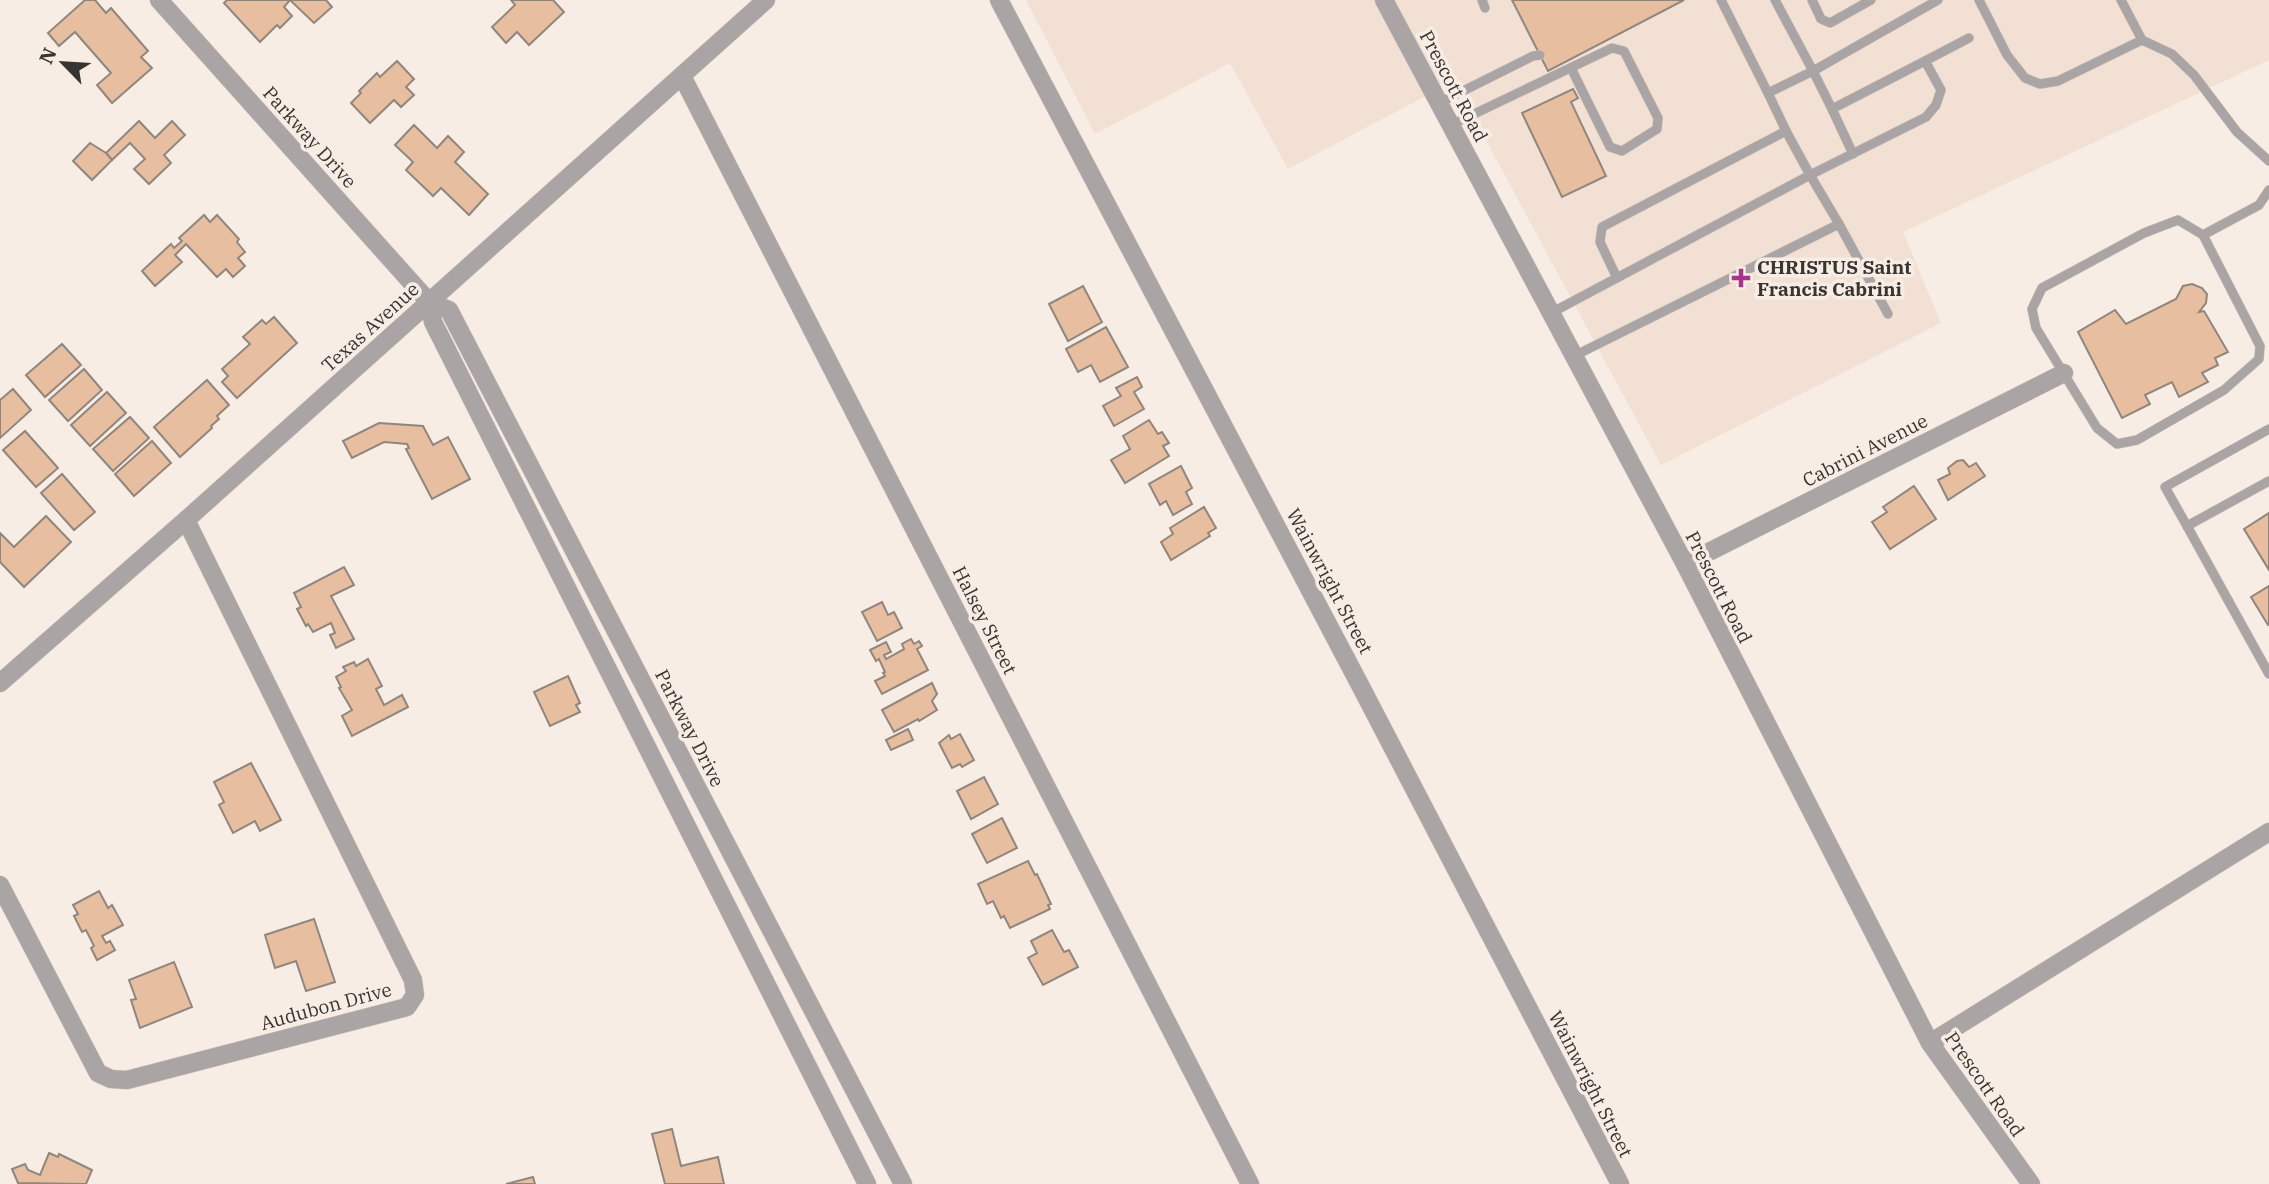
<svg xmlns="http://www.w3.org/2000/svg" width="2269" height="1184" font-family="'IBM Plex Serif',serif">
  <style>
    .built { fill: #f1e0d3 }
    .building { fill: #e7bfa0; stroke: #90867e; stroke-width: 2 }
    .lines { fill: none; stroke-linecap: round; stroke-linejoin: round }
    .service-casing { stroke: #d2c8c0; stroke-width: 10 }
    .minor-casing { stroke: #d2c8c0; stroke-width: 19 }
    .tertiary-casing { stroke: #d2c8c0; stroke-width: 19 }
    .service { stroke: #aaa4a5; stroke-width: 9 }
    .minor { stroke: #aaa4a5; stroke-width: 18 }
    .tertiary { stroke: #aaa4a5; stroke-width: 18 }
    .poi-dot { fill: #a7338d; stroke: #f8ede4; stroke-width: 2.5 }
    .labels { text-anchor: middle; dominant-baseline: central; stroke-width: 7; stroke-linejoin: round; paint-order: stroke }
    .street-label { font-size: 19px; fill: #383431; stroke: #f8ede4 }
    .poi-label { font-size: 19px; font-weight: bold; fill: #383431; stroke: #f8ede4; text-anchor: start }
  </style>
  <rect width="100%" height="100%" fill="#f8ede4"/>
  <path class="built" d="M1026 0H2269V60L1903 232 1941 323 1661 465 1454 81 1288 169 1230 63 1095 134Z"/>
  <g class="building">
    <path d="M85 0H95L106 13 111 8 148 51 141 57 152 68 112 103 97 85 111 73 75 32 59 46 48 33Z"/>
    <path d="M227 0H290L284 7 292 16 280 28 277 25 260 42 224 3Z"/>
    <path d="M290 0H326L332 7 314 23Z"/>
    <path d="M511 0H553L564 12 529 45 517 32 506 43 492 27 515 5Z"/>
    <path d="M1512 0H1684L1548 71Z"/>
    <path d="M397 61 414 79 406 87 414 95 401 107 394 100 370 123 351 103 361 93 359 91 377 73 380 77Z"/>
    <path d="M1573 89 1578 98 1571 102 1606 176 1562 197 1522 113Z"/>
    <path d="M139 121 155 138 172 121 185 135 164 155 171 163 149 184 134 169 145 159 130 143 112 160 106 153Z"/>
    <path d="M414 125 437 148 448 136 464 152 455 162 488 194 469 215 441 188 433 196 406 170 413 162 395 145Z"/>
    <path d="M90 143 106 153 112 160 92 180 73 161Z"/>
    <path d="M204 215 210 222 217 215 239 239 237 242 245 252 238 258 245 266 233 277 226 269 217 277 186 244 175 255 182 262 155 286 142 271 171 244 174 248 182 241 179 238Z"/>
    <path d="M2192 284 2202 288 2207 294 2206 303 2199 312 2204 311 2228 352 2215 358 2218 365 2202 373 2208 382 2179 397 2172 382 2145 395 2150 404 2122 418 2078 332 2115 310 2126 324 2176 299 2183 286Z"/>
    <path d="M1083 286 1102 322 1068 341 1049 304Z"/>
    <path d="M274 317 297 343 237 398 222 382 228 376 222 369 250 344 243 337 262 320 266 324Z"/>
    <path d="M1106 327 1128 367 1100 382 1091 365 1078 372 1066 349Z"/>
    <path d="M62 344 81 365 45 397 26 375Z"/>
    <path d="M84 369 102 390 68 421 49 400Z"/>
    <path d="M1137 377 1142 387 1134 392 1144 409 1114 426 1103 406 1121 396 1116 388Z"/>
    <path d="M207 380 229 405 217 416 219 419 211 426 212 428 180 457 154 427Z"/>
    <path d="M13 389 31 410 0 438V400Z"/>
    <path d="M107 392 126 413 90 446 71 425Z"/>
    <path d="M130 417 149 438 113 471 93 449Z"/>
    <path d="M1149 420 1158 434 1162 432 1169 443 1163 446 1169 456 1125 483 1111 460 1130 449 1123 436Z"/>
    <path d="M379 423 423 426 433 445 448 437 470 479 432 499 406 449 409 448 407 444 384 442 352 458 343 441Z"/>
    <path d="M25 431 58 468 36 487 3 450Z"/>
    <path d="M152 441 171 463 134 496 115 474Z"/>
    <path d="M1963 460 1969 467 1976 463 1985 476 1948 500 1938 480 1950 474 1948 468 1957 461Z"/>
    <path d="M1181 466 1192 488 1186 492 1192 504 1173 515 1166 501 1160 505 1149 484Z"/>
    <path d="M62 474 95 512 74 530 41 493Z"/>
    <path d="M1914 486 1936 519 1890 549 1872 522 1887 512 1883 507Z"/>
    <path d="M1204 507 1216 528 1208 533 1210 536 1171 560 1161 542 1173 534 1170 528Z"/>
    <path d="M2269 513V570L2244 529Z"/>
    <path d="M46 516 71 542 24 587 0 562V533L14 547Z"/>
    <path d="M344 567 354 585 331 596 354 639 336 648 330 635 335 633 331 623 313 632 308 624 306 626 297 609 301 607 294 593Z"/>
    <path d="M2269 586V624L2268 625 2251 597Z"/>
    <path d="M882 602 888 615 894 612 902 628 877 641 862 612Z"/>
    <path d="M911 639 914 644 919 641 922 646 917 649 928 670 882 694 875 681 885 676 883 673 885 672 879 659 876 661 870 650 886 642 891 652 884 655 886 659 904 649 902 644Z"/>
    <path d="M368 659 382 686 376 689 384 705 402 695 408 707 352 736 342 716 352 710 339 688 341 687 336 677 346 671 343 667 354 662 356 666Z"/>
    <path d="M568 676 580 703 576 705 580 712 550 726 534 692Z"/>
    <path d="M932 683 937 694 932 701 937 710 919 721 918 719 894 732 882 710Z"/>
    <path d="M908 729 913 740 891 750 886 740Z"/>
    <path d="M960 734 974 760 962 767 960 764 952 768 939 743 949 735 951 739Z"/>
    <path d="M251 763 281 820 260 831 255 821 233 833 219 805 224 802 214 782Z"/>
    <path d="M984 777 998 804 971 819 957 791Z"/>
    <path d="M1002 818 1017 848 987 863 972 834Z"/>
    <path d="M1028 861 1035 875 1037 874 1051 904 1048 905 1050 909 1010 928 1004 916 1001 918 993 901 987 904 978 884Z"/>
    <path d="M99 891 108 908 112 905 123 925 102 936 106 943 110 941 115 950 97 960 91 948 94 946 86 930 82 932 74 916 78 914 73 905Z"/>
    <path d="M314 919 335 982 306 991 296 961 275 968 265 935Z"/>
    <path d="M1052 930 1064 952 1069 950 1078 967 1043 985 1028 958 1037 953 1031 941Z"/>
    <path d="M174 962 192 1007 140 1028 131 1000 136 999 129 980Z"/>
    <path d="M672 1129 681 1166 718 1157 724 1184H665L652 1134Z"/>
    <path d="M49 1153 58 1157 59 1154 92 1170 86 1184 18 1183 12 1169 25 1164 28 1170 40 1175Z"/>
    <path d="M533 1177 535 1184H506Z"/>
  </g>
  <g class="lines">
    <g class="service-casing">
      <g id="service">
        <path d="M1482 0 1485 8"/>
        <path d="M1721 0 1768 93"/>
        <path d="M1775 0 1813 71 1938 0"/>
        <path d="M1812 0 1821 19 1830 23 1871 0"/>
        <path d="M1979 0 2007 55 2025 78 2040 84 2058 81 2142 40 2121 0"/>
        <path d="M2142 40 2172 54 2194 75 2237 132 2269 161"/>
        <path d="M1439 103 1533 56 1540 55"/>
        <path d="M1451 125 1612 48 1624 51 1658 118 1657 129 1622 151 1610 147 1571 68"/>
        <path d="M1786 131 1768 93 1813 71 1832 109"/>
        <path d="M1853 154 1832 109 1925 61"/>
        <path d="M2178 220 2203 235 2260 346 2259 359 2224 390 2137 440 2117 444 2097 428 2036 328 2032 309 2042 288 2144 233Z"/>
        <path d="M2203 235 2259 205 2269 190"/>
        <path d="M1617 278 1600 242 1602 227 1786 131 1810 175 1926 117 1936 105 1941 90 1925 61 1969 38"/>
        <path d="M1551 313 1810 175 1839 224"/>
        <path d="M1574 356 1839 224 1888 314"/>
        <path d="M2269 481 2187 526 2269 674"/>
        <path d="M2187 526 2165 487 2269 429"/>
      </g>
    </g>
    <g class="minor-casing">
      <g id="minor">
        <path d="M159 0 429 302 449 310 903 1184"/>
        <path d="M999 0 1360 685 1620 1184"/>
        <path d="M1384 0 1685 564 1930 1043 2031 1184"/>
        <path d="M682 76 1250 1184"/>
        <path d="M429 302 433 322 867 1184"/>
        <path d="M1685 564 2064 373"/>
        <path d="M0 885 98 1073 111 1079 127 1080 407 1007 415 995 413 980 186 520"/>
        <path d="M1930 1043 2269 832"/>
      </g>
    </g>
    <g class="tertiary-casing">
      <path id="tertiary" d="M0 683 186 520 766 0"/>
    </g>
    <use href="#service" class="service"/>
    <use href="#minor" class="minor"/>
    <use href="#tertiary" class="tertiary"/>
  </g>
  <path class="poi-dot" d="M1737.5 267.5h7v7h7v7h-7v7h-7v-7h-7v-7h7z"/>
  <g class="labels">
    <g class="street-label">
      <text transform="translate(1454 86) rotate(62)">Prescott Road</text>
      <text transform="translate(310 137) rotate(48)">Parkway Drive</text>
      <text transform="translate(370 327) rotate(-42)">Texas Avenue</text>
      <text transform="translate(1865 450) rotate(-27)">Cabrini Avenue</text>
      <text transform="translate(1330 581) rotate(62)">Wainwright Street</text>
      <text transform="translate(1719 587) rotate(63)">Prescott Road</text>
      <text transform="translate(985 620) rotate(63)">Halsey Street</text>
      <text transform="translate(690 728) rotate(63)">Parkway Drive</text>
      <text transform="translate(326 1006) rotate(-15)">Audubon Drive</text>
      <text transform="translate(1591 1084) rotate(63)">Wainwright Street</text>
      <text transform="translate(1985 1084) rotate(55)">Prescott Road</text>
    </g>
    <g class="poi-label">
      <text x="1757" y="267">CHRISTUS Saint<tspan x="1757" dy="22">Francis Cabrini</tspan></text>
    </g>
  </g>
  <g transform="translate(63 63) rotate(295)" stroke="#f8ede4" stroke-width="5" paint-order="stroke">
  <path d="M0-5L12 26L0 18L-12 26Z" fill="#383431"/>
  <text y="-10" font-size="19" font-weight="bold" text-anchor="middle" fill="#383431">N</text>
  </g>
</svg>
